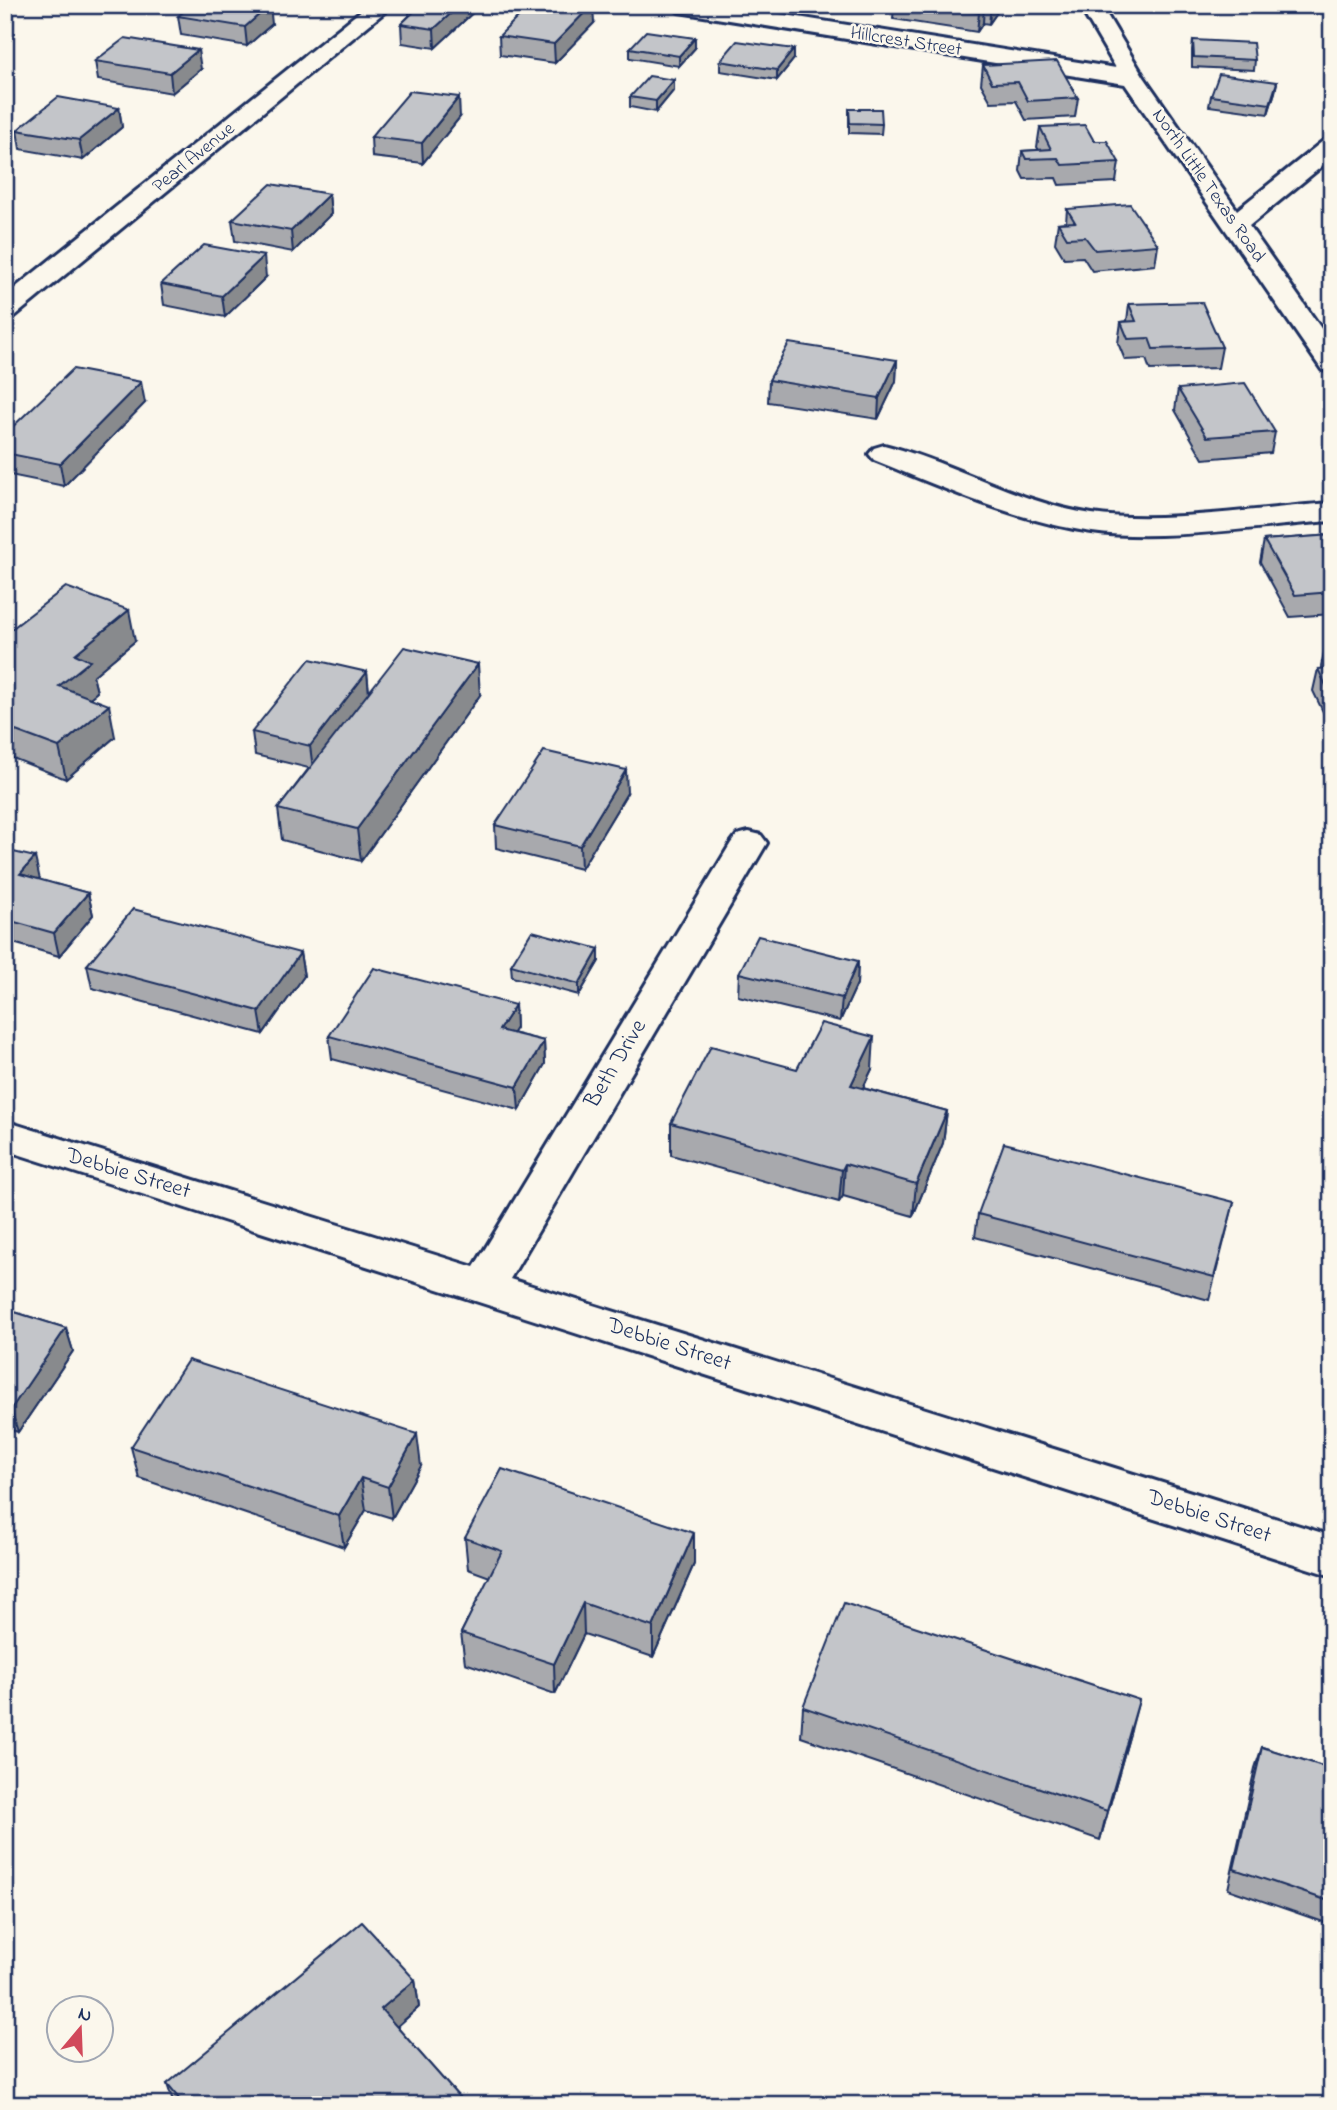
<svg xmlns="http://www.w3.org/2000/svg" width="1337" height="2110" font-family="'Indie Flower',sans-serif">
  <style>
    .lines { fill: none; stroke-linecap: round; stroke-linejoin: round }
    .minor-casing { stroke: #1b2f5e; stroke-width: 6 }
    .minor { fill: #fbf7ec; fill-rule: evenodd }
    .wall { fill: #a8a9ad; stroke: #1b2f5e; stroke-width: 2 }
    .shaded-wall { fill: #888a8d; stroke: #1b2f5e; stroke-width: 2 }
    .building { fill: #c3c5c9; stroke: #1b2f5e; stroke-width: 2 }
    .labels { text-anchor: middle; dominant-baseline: central; stroke-width: 5; stroke-linejoin: round; paint-order: stroke }
    .far-street-label { font-size: 19px; fill: #1b2f5e; stroke: #fbf7ec }
    .street-label { font-size: 23px; fill: #1b2f5e; stroke: #fbf7ec }
  </style>
  <rect width="100%" height="100%" fill="#fbf7ec"/>
  <filter id="ink" filterUnits="userSpaceOnUse"><feTurbulence type="fractalNoise" baseFrequency=".0143" numOctaves="2"/><feDisplacementMap in="SourceGraphic" scale="14" xChannelSelector="R" yChannelSelector="G"/><feConvolveMatrix kernelMatrix="1 2 1 2 8 2 1 2 1" color-interpolation-filters="sRGB"/></filter>
  <g filter="url(#ink)">
    <g class="lines">
      <g class="minor-casing">
        <g id="minor">
          <path d="M368 5H393L15 316 5 318V296Z"/>
          <path d="M668 5H722L1116 68 1079 5H1101L1144 77 1237 210 1323 141 1332 139V158L1249 226 1332 344V372L1322 370 1125 84 679 12Z"/>
          <path d="M884 445C955 463 1018 503 1092 514 1162 524 1259 508 1332 503V521C1260 526 1162 542 1092 532 1016 521 944 488 874 460L869 454 874 448Z"/>
          <path d="M749 832 761 835 767 843 510 1279 1332 1536V1576L5 1150V1121L474 1267 731 843 737 835Z"/>
        </g>
      </g>
      <use href="#minor" class="minor"/>
    </g>
    <g class="wall">
      <path d="M409 5H480V6L435 48 402 43 401 24 409 16Z"/>
      <path d="M894 5H1002L989 24 983 23 977 32 893 19Z"/>
      <path d="M178 16 272 24 247 46 181 35Z"/>
      <path d="M594 23 555 63 500 55 499 36Z"/>
      <path d="M1193 40 1255 60 1254 70 1192 67V50Z"/>
      <path d="M630 48H695L679 66 630 58Z"/>
      <path d="M794 49V59L777 80 720 71V61Z"/>
      <path d="M95 61 201 69 172 93 98 80Z"/>
      <path d="M983 65 1078 98 1075 117 1026 120 1016 101 991 102 981 84Z"/>
      <path d="M674 80V90L656 112 630 107V97Z"/>
      <path d="M1277 82 1275 92 1268 114 1209 106 1211 96Z"/>
      <path d="M119 108 122 127 83 160 20 149 17 130Z"/>
      <path d="M849 109 882 124 881 134 849 133Z"/>
      <path d="M460 117 423 163 372 157 371 137Z"/>
      <path d="M1040 127 1094 141 1119 162 1116 182 1059 185 1056 178 1024 179 1020 171 1022 151 1039 150 1037 147Z"/>
      <path d="M329 194 331 214 293 252 235 241 232 220Z"/>
      <path d="M1067 209 1158 245 1155 265 1092 271 1083 257 1064 258 1055 243 1058 223 1066 222Z"/>
      <path d="M266 277 225 317 164 305 161 284Z"/>
      <path d="M1129 304 1222 347 1218 368 1150 370 1146 359 1125 360 1118 343 1121 322 1127 321Z"/>
      <path d="M897 360 896 381 878 419 768 402 769 380Z"/>
      <path d="M1178 389 1275 432 1271 453 1203 459 1175 410Z"/>
      <path d="M145 403 64 486 5 474V434Z"/>
      <path d="M1332 535V614L1290 617 1260 562 1264 540Z"/>
      <path d="M5 634 135 641 93 676 97 692 90 698 115 737 66 779 5 755Z"/>
      <path d="M1326 644H1332V718H1326L1313 691 1318 669H1322L1321 666Z"/>
      <path d="M367 672 369 691 480 695 361 861 282 840 278 809 309 768 255 755 252 732Z"/>
      <path d="M627 793 581 869 496 848 495 825Z"/>
      <path d="M5 850 40 880 88 893 93 915 59 956 13 943 5 953Z"/>
      <path d="M599 949V961L579 995 512 977 511 965Z"/>
      <path d="M300 953 304 976 263 1034 92 988 87 965Z"/>
      <path d="M858 961 857 984 840 1021 738 996 739 973Z"/>
      <path d="M515 1005 516 1028 512 1033 544 1041 545 1064 519 1110 332 1059 329 1036Z"/>
      <path d="M797 1069H872L863 1088 947 1111 943 1143 913 1216 843 1196 839 1202 671 1155V1123Z"/>
      <path d="M1234 1202 1209 1300 975 1237 978 1214Z"/>
      <path d="M5 1309 66 1328 73 1351 18 1432 5 1428Z"/>
      <path d="M131 1447 421 1466 392 1518 366 1510 344 1547 139 1478Z"/>
      <path d="M465 1538 694 1564 653 1657 584 1634 555 1694 465 1663 461 1633 490 1577 468 1569Z"/>
      <path d="M803 1707 1131 1730 1100 1840 801 1737Z"/>
      <path d="M1262 1747 1332 1769V1925L1228 1889 1255 1768Z"/>
      <path d="M415 1980 419 2007 397 2027 466 2105H174L167 2084Z"/>
    </g>
    <g class="shaded-wall">
      <path d="M270 5 272 24 247 46 245 27Z"/>
      <path d="M460 5 480 6 435 48 434 29Z"/>
      <path d="M592 5H593L594 23 555 63 554 44Z"/>
      <path d="M984 5 983 23 977 32 979 13Z"/>
      <path d="M991 5H1002L989 24Z"/>
      <path d="M695 38V48L679 66V56Z"/>
      <path d="M794 49V59L777 80V70Z"/>
      <path d="M198 50 201 69 172 93 170 73Z"/>
      <path d="M674 80V90L656 112V101Z"/>
      <path d="M1277 82 1275 92 1268 114 1270 104Z"/>
      <path d="M459 97 460 117 423 163 422 143Z"/>
      <path d="M119 108 122 127 83 160 79 140Z"/>
      <path d="M329 194 331 214 293 252 291 231Z"/>
      <path d="M264 256 266 277 225 317 222 296Z"/>
      <path d="M897 360 896 381 878 419 879 398Z"/>
      <path d="M141 382 145 403 64 486 60 464Z"/>
      <path d="M129 610 135 641 93 676 97 692 66 718 59 686 75 654Z"/>
      <path d="M478 664 480 695 361 861 357 829Z"/>
      <path d="M367 672 369 695 313 769 310 746Z"/>
      <path d="M109 705 115 737 66 779 59 747Z"/>
      <path d="M626 770 627 793 581 869 580 846Z"/>
      <path d="M35 857 40 880 20 874Z"/>
      <path d="M88 893 93 915 59 956 54 933Z"/>
      <path d="M8 920 13 943 5 953V923Z"/>
      <path d="M599 949V961L579 995V984Z"/>
      <path d="M300 953 304 976 263 1034 259 1011Z"/>
      <path d="M858 961 857 984 840 1021 842 998Z"/>
      <path d="M515 1005 516 1028 500 1053 499 1030Z"/>
      <path d="M874 1037 872 1069 849 1117 851 1085Z"/>
      <path d="M544 1041 545 1064 519 1110 517 1087Z"/>
      <path d="M947 1111 943 1143 913 1216 916 1184Z"/>
      <path d="M845 1164 843 1196 839 1202 842 1170Z"/>
      <path d="M66 1328 73 1351 18 1432 11 1409Z"/>
      <path d="M417 1434 421 1466 392 1518 388 1487Z"/>
      <path d="M361 1478 366 1510 344 1547 339 1516Z"/>
      <path d="M694 1533V1564L653 1657V1627Z"/>
      <path d="M583 1603 584 1634 555 1694 554 1664Z"/>
      <path d="M1139 1700 1131 1730 1100 1840 1107 1811Z"/>
      <path d="M415 1980 419 2007 386 2036 381 2009Z"/>
    </g>
    <g class="building">
      <path d="M192 5H270L245 27 178 16Z"/>
      <path d="M417 5H460L434 29 401 24 420 6Z"/>
      <path d="M530 5H592L554 44 499 36Z"/>
      <path d="M930 5H984L979 13Z"/>
      <path d="M646 31 695 38 679 56 630 48Z"/>
      <path d="M125 38 198 50 170 73 95 61Z"/>
      <path d="M1193 40 1253 43 1255 60 1194 57Z"/>
      <path d="M737 41 794 49 777 70 720 61Z"/>
      <path d="M1057 61 1078 98 1028 101 1018 82 992 83 983 65Z"/>
      <path d="M1219 74 1277 82 1270 104 1211 96Z"/>
      <path d="M649 76 674 80 656 101 630 97Z"/>
      <path d="M410 91 459 97 422 143 371 137Z"/>
      <path d="M58 97 119 108 79 140 17 130Z"/>
      <path d="M849 109H881L882 124 850 123Z"/>
      <path d="M1085 125 1094 141H1107L1119 162 1062 165 1058 158 1026 159 1022 151 1051 149 1040 127Z"/>
      <path d="M271 184 329 194 291 231 232 220Z"/>
      <path d="M1130 204 1158 245 1095 250 1085 237 1067 238 1058 223 1075 222 1067 209Z"/>
      <path d="M204 245 264 256 222 296 161 284Z"/>
      <path d="M1202 302 1222 347 1153 349 1149 338 1128 339 1121 322 1136 321 1129 304Z"/>
      <path d="M789 343 897 360 879 398 769 380Z"/>
      <path d="M73 369 141 382 60 464 5 453V434Z"/>
      <path d="M1245 383 1275 432 1207 437 1178 389Z"/>
      <path d="M1332 535V592L1295 595 1264 540Z"/>
      <path d="M66 587 129 610 75 654 90 661 59 686 109 705 59 747 5 727V634Z"/>
      <path d="M1326 644H1332V655Z"/>
      <path d="M404 647 478 664 357 829 278 809Z"/>
      <path d="M310 659 367 672 310 746 252 732Z"/>
      <path d="M1332 668V696H1331L1318 669Z"/>
      <path d="M544 751 626 770 580 846 495 825Z"/>
      <path d="M5 850 35 857 20 874 88 893 54 933 8 920 5 923Z"/>
      <path d="M133 909 300 953 259 1011 87 965Z"/>
      <path d="M532 931 599 949 579 984 511 965Z"/>
      <path d="M758 936 858 961 842 998 739 973Z"/>
      <path d="M374 968 515 1005 499 1030 544 1041 517 1087 329 1036Z"/>
      <path d="M821 1023 874 1037 851 1085 947 1111 916 1184 845 1164 842 1170 671 1123 711 1046 797 1069Z"/>
      <path d="M1004 1143 1234 1202 1214 1277 978 1214Z"/>
      <path d="M5 1309 66 1328 11 1409 5 1408Z"/>
      <path d="M188 1360 417 1434 388 1487 361 1478 339 1516 131 1447Z"/>
      <path d="M502 1469 694 1533 653 1627 583 1603 554 1664 461 1633 502 1551 465 1538Z"/>
      <path d="M844 1603 1139 1700 1107 1811 803 1707Z"/>
      <path d="M1262 1747 1332 1769V1902L1234 1869Z"/>
      <path d="M362 1922 415 1980 381 2009 466 2105H184L167 2084Z"/>
    </g>
  </g>
  <g class="labels">
    <g class="far-street-label">
      <text transform="translate(906 42) rotate(9)">Hillcrest Street</text>
      <text transform="translate(194 158) rotate(-39)">Pearl Avenue</text>
      <text transform="translate(1208 186) rotate(55)">North Little Texas Road</text>
    </g>
    <g class="street-label">
      <text transform="translate(616 1064) rotate(-59)">Beth Drive</text>
      <text transform="translate(128 1174) rotate(17)">Debbie Street</text>
      <text transform="translate(669 1345) rotate(18)">Debbie Street</text>
      <text transform="translate(1209 1517) rotate(18)">Debbie Street</text>
    </g>
  </g>
  <rect width="1337" height="2110" fill="none" stroke="#fbf7ec" stroke-width="28"/>
  <rect x="14" y="14" width="1309" height="2082" fill="none" stroke="#1b2f5e" stroke-width="2.5" filter="url(#ink)"/>
  <g transform="translate(80 2029) rotate(19)"><circle r="33" fill="#fbf7ec" stroke="#a1a7b3" stroke-width="2"/>
  <path d="M0-5L12 26L0 18L-12 26Z" fill="#d1495b"/>
  <text y="-10" font-size="19" font-weight="bold" text-anchor="middle" fill="#1b2f5e">N</text>
  </g>
</svg>
